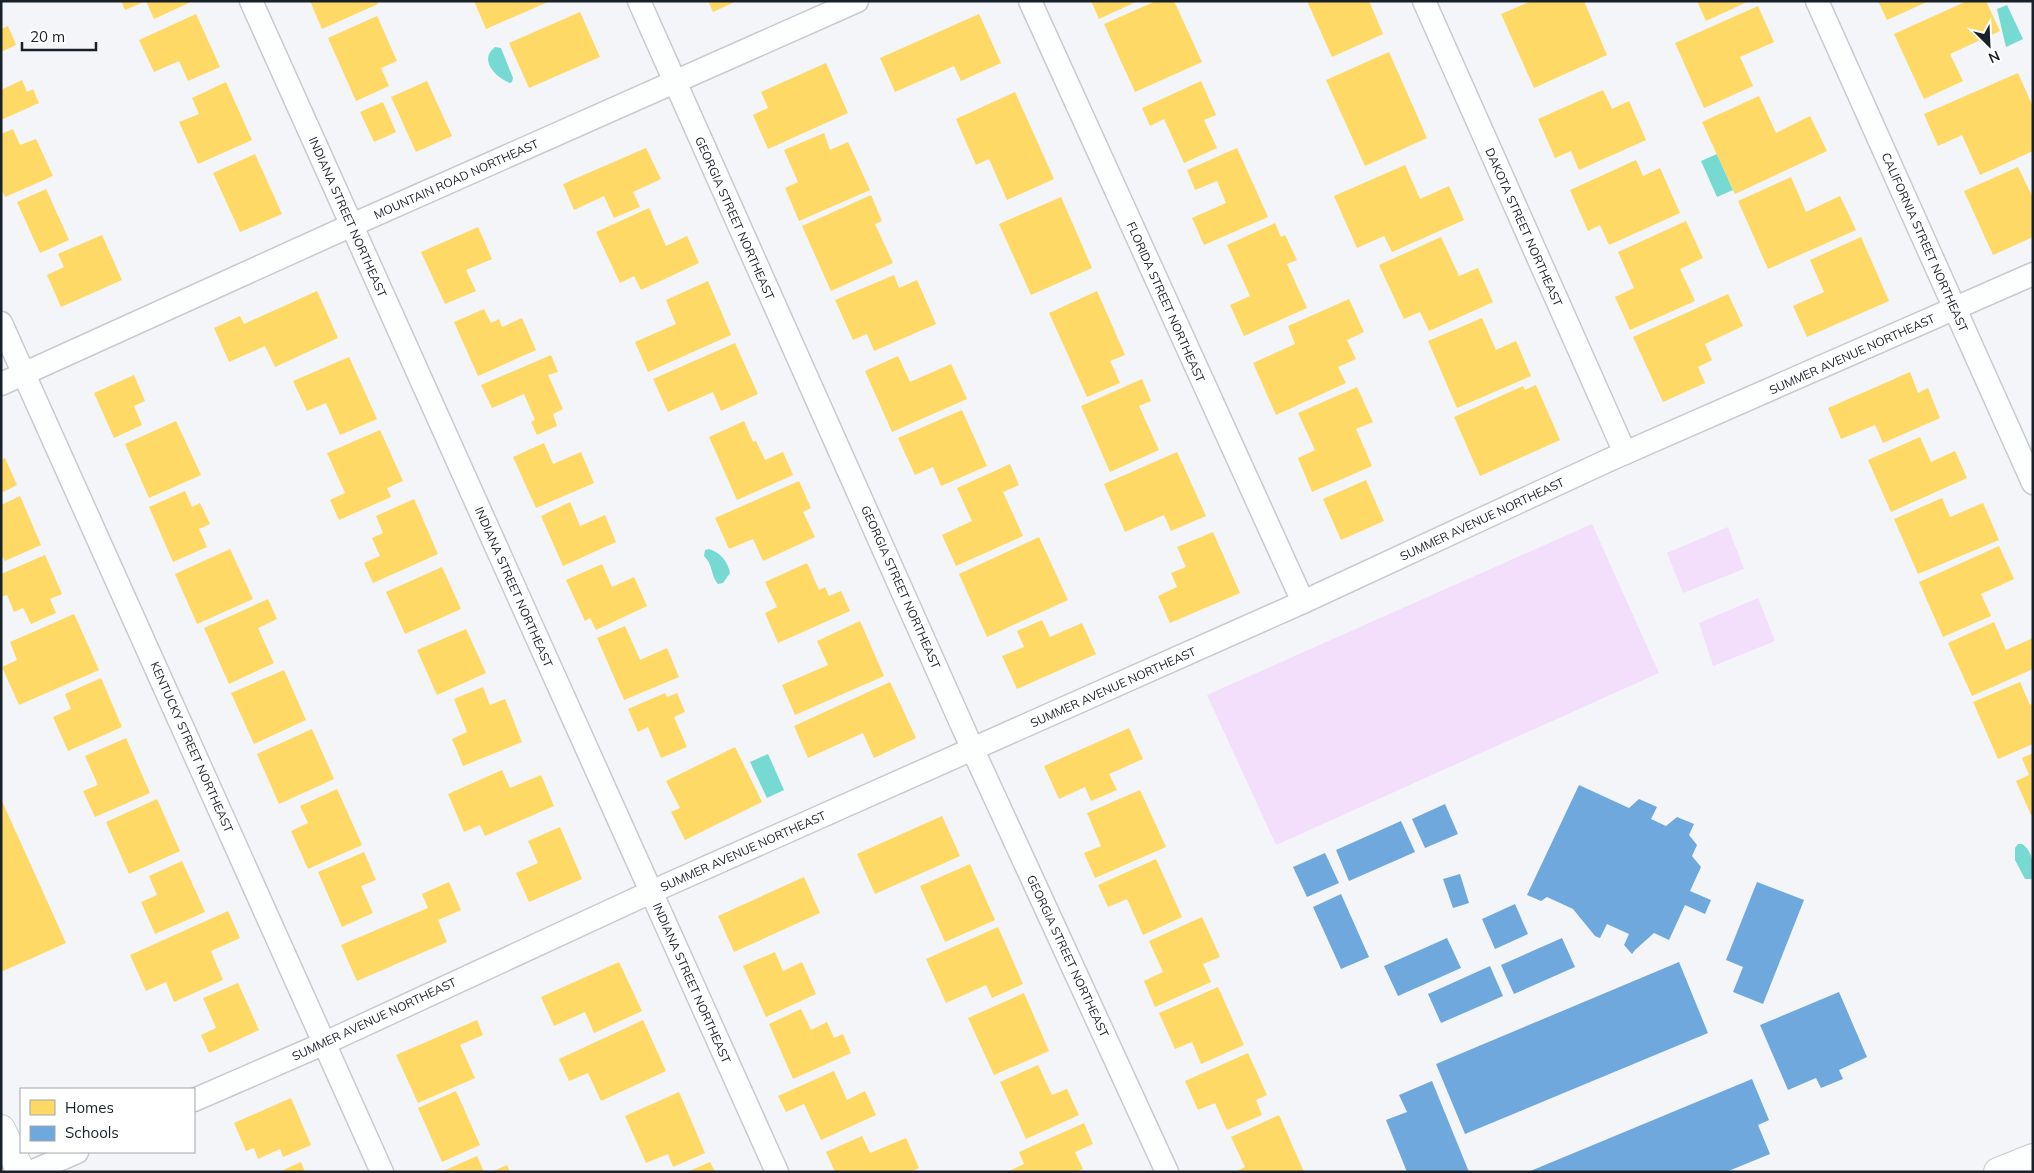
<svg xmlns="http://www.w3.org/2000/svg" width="2034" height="1173" font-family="Mulish,sans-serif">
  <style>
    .green { fill: #f3defc }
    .water { fill: #76dad2 }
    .homes { fill: #ffd966 }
    .schools { fill: #6fa8dc }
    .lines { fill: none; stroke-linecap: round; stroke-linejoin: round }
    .street-casing { stroke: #c6cbd0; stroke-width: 25 }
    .secondary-casing { stroke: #c6cbd0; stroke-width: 30 }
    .street { stroke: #fdfefe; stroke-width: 22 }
    .secondary { stroke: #fdfefe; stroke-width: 28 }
    .labels { text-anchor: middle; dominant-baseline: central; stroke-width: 5; stroke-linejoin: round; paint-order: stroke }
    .street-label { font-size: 12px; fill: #182029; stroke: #fff }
  </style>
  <rect width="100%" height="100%" fill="#f3f5f8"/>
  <g class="green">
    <path d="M1592 524 1659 673 1276 845 1207 695Z"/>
    <path d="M1728 527 1744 569 1683 593 1667 553Z"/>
    <path d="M1758 598 1775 641 1713 666 1699 623Z"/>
  </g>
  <g class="water">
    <path d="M2007 5 2023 39 2006 47 1997 9Z"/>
    <path d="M495 47 501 48 513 78 512 82 510 83C496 78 478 60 495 47Z"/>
    <path d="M1717 154 1733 190 1717 197 1701 161Z"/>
    <path d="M709 549C720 552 728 562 730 573L723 583 718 584C710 575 714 566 704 556L705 550Z"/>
    <path d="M768 754 784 790 767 798 750 762Z"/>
    <path d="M2018 844H2022C2034 852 2033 866 2033 879H2025L2015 860V848Z"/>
  </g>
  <g class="homes">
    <path d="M121 1H146L125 10Z"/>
    <path d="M146 1H193L154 19Z"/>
    <path d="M310 1H377L378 4 322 29Z"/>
    <path d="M474 1H550L486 29Z"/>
    <path d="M708 1H737L713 12Z"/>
    <path d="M1091 1H1138L1099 19Z"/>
    <path d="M1156 1H1174L1202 62 1135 92 1104 24Z"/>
    <path d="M1307 1H1369L1383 34 1332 57Z"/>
    <path d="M1531 1H1584L1607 55 1534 88 1501 14Z"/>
    <path d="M1697 1H1749L1706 21Z"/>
    <path d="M1878 1H1929L1887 20Z"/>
    <path d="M1967 1H1986L2000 31 1950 54 1963 81 1924 99 1894 34Z"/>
    <path d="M1758 6 1774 42 1740 57 1753 86 1704 108 1675 43Z"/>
    <path d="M580 12 600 57 529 88 509 43Z"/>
    <path d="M196 14 220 67 188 81 179 61 154 72 139 40Z"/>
    <path d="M979 14 1001 63 961 81 954 66 895 92 880 58Z"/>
    <path d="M377 16 397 61 381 68 389 86 356 101 328 38Z"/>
    <path d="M8 26 16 45 1 52V29Z"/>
    <path d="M1389 52 1427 138 1365 166 1326 80Z"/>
    <path d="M826 63 848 113 768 149 753 115 768 108 761 92Z"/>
    <path d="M2018 73 2033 107V151L1980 175 1962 135 1938 146 1924 114Z"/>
    <path d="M22 80 27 92 33 89 39 103 1 120V90Z"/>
    <path d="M427 81 452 136 416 152 391 97Z"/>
    <path d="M1201 81 1216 115 1204 120 1217 148 1184 163 1164 119 1150 126 1142 108Z"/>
    <path d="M226 82 252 140 198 164 179 122 199 114 192 98Z"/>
    <path d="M1603 90 1612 109 1629 101 1646 140 1579 170 1571 151 1555 158 1538 119Z"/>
    <path d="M1015 92 1054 179 1007 200 989 159 976 165 956 119Z"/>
    <path d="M1759 96 1776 133 1810 116 1827 151 1735 194 1702 122Z"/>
    <path d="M383 102 396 132 374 142 360 112Z"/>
    <path d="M13 129 20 145 36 139 53 176 5 197 1 188V134Z"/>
    <path d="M824 133 830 150 848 142 870 190 799 221 785 188 798 182 784 150Z"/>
    <path d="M646 148 661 179 633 192 640 207 614 218 604 196 574 210 563 184Z"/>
    <path d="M1237 148 1268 217 1204 245 1192 218 1226 203 1217 181 1195 190 1187 170Z"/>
    <path d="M255 154 282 214 240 232 213 173Z"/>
    <path d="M1636 160 1643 176 1660 168 1680 213 1609 245 1600 225 1588 231 1570 190Z"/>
    <path d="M1405 165 1420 199 1449 186 1464 220 1392 252 1384 236 1357 248 1334 196Z"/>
    <path d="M2018 167 2033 198V237L1993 255 1964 191Z"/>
    <path d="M1791 177 1806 212 1840 196 1856 230 1768 269 1738 201Z"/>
    <path d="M46 189 69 240 40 253 17 202Z"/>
    <path d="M871 195 882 221 875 224 893 263 831 291 802 226Z"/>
    <path d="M1061 197 1092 268 1031 295 999 224Z"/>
    <path d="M649 208 666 246 687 236 699 263 641 290 634 276 620 283 596 232Z"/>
    <path d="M1686 221 1703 258 1680 269 1695 301 1630 330 1615 297 1634 288 1618 252Z"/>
    <path d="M1275 223 1281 237 1285 235 1297 260 1287 264 1307 308 1244 336 1230 305 1250 296 1227 245Z"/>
    <path d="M478 227 492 259 466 270 476 291 445 304 421 252Z"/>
    <path d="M102 235 122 280 61 307 47 275 64 267 58 254Z"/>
    <path d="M1441 237 1459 276 1478 268 1493 302 1429 331 1420 312 1404 319 1379 265Z"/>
    <path d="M1861 237 1889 301 1807 337 1793 306 1824 292 1810 260Z"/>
    <path d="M894 275 899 288 917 280 936 324 874 351 867 334 853 340 835 300Z"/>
    <path d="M708 281 731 335 648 372 635 342 676 324 666 300Z"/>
    <path d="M317 291 338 338 275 367 265 346 229 362 214 328 240 316 244 324Z"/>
    <path d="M1097 291 1125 355 1110 361 1120 383 1087 397 1049 313Z"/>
    <path d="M1728 294 1743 326 1705 344 1712 360 1698 367 1705 383 1663 402 1633 337Z"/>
    <path d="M1349 299 1364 332 1347 340 1356 359 1338 367 1346 383 1276 415 1253 363 1295 344 1288 326Z"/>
    <path d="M484 309 491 323 499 319 502 327 522 318 536 350 478 376 454 322Z"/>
    <path d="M1482 318 1496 350 1516 341 1531 376 1457 408 1428 341Z"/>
    <path d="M735 343 758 394 721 411 713 392 668 412 653 379Z"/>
    <path d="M551 355 558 372 548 375 563 409 553 414 557 426 537 435 531 422 535 420 524 394 492 408 481 385Z"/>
    <path d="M898 356 910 382 951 364 967 399 892 432 865 371Z"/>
    <path d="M349 357 377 419 340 435 326 403 307 411 293 381Z"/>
    <path d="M1910 372 1918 393 1928 388 1940 418 1883 443 1875 425 1841 439 1828 408Z"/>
    <path d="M134 375 145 401 134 406 142 425 114 438 94 393Z"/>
    <path d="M1142 379 1151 401 1139 406 1159 450 1110 472 1081 406Z"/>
    <path d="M1536 385 1560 440 1480 476 1454 417 1523 386 1525 390Z"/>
    <path d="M1357 387 1373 422 1356 429 1372 466 1312 492 1298 458 1315 450 1298 413Z"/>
    <path d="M962 410 987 466 941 486 933 467 915 475 898 438Z"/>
    <path d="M176 421 201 475 149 498 125 444Z"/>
    <path d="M744 421 753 442 756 441 765 460 783 452 793 475 737 500 709 437Z"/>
    <path d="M380 430 403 481 387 488 391 497 339 520 330 500 345 493 327 453Z"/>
    <path d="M1920 437 1931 462 1955 451 1967 478 1891 512 1868 460Z"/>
    <path d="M544 443 553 464 581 452 594 483 536 508 513 457Z"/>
    <path d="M1177 452 1206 516 1171 531 1164 515 1125 532 1104 484Z"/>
    <path d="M5 458 17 485 1 493V460Z"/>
    <path d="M1010 464 1019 485 1003 492 1023 536 956 566 942 535 972 521 957 488Z"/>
    <path d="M1366 480 1384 521 1341 540 1323 499Z"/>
    <path d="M799 481 811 508 803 512 815 537 763 561 753 539 729 549 715 518Z"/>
    <path d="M185 491 192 507 200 503 210 524 199 529 207 547 173 562 149 507Z"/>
    <path d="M20 496 41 545 5 561 1 554V505Z"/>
    <path d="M1942 498 1950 517 1983 503 1999 540 1918 574 1894 519Z"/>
    <path d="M414 499 438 554 373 583 364 563 380 556 372 538 383 533 376 516Z"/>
    <path d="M570 502 580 526 605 515 616 542 563 566 541 516Z"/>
    <path d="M1213 532 1240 593 1170 623 1158 596 1177 587 1171 573 1186 567 1177 547Z"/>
    <path d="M1039 537 1068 600 987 637 959 574Z"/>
    <path d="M1999 546 2014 579 1981 594 1991 616 1943 637 1919 582Z"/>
    <path d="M230 549 253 599 197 624 175 574Z"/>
    <path d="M45 555 62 594 50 599 56 613 31 624 23 608 14 612 7 595 1 597V574Z"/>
    <path d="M807 563 819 590 825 587 829 596 841 591 850 611 778 643 765 613 777 607 765 582Z"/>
    <path d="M602 564 612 587 634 577 647 606 596 630 590 618 585 621 566 580Z"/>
    <path d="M442 567 461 609 405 634 386 592Z"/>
    <path d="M268 599 277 619 258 628 274 663 229 684 204 628Z"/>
    <path d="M74 614 99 670 19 705 2 667 17 660 10 642Z"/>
    <path d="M1042 620 1050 637 1082 623 1096 654 1017 689 1002 656 1024 647 1017 631Z"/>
    <path d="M860 621 884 676 795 715 782 685 828 665 817 641Z"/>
    <path d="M1994 622 2006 650 2033 638V669L1972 696 1948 643Z"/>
    <path d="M625 626 640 660 667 648 679 677 624 700 597 638Z"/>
    <path d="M466 629 486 673 437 695 417 650Z"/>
    <path d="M284 670 306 720 254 744 231 693Z"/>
    <path d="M101 678 122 727 68 751 53 717 71 709 65 694Z"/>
    <path d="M890 682 916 738 874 758 863 733 808 758 794 726Z"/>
    <path d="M2020 682 2030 705 2033 703V744L1998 759 1973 702Z"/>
    <path d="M483 687 490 705 505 699 522 742 463 766 452 739 467 732 454 699Z"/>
    <path d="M665 693 667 697 677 693 685 712 674 717 687 747 661 758 648 727 638 732 628 709Z"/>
    <path d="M1129 728 1143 759 1109 774 1117 790 1091 801 1085 787 1059 799 1044 766Z"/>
    <path d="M312 729 334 779 279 804 257 754Z"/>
    <path d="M126 738 150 793 95 817 83 791 98 785 85 756Z"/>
    <path d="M735 747 762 802 685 840 671 812 680 808 666 781Z"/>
    <path d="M2033 753V815H2031L2016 781 2029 775 2022 758Z"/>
    <path d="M502 770 510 788 541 775 554 806 485 836 480 825 464 832 448 794Z"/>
    <path d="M337 789 362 845 308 869 291 831 308 823 300 806Z"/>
    <path d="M1140 790 1166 847 1095 878 1084 853 1101 846 1087 813Z"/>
    <path d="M1 799 66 943 1 972Z"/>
    <path d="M157 799 180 851 129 874 106 822Z"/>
    <path d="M942 816 960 856 875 894 857 854Z"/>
    <path d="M560 827 582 879 529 902 516 873 538 863 528 841Z"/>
    <path d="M364 852 376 880 361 886 373 913 342 927 318 872Z"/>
    <path d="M1156 859 1182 917 1143 935 1127 899 1108 907 1098 885Z"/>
    <path d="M182 861 205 912 155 934 141 902 157 895 149 876Z"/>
    <path d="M970 864 995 920 945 942 920 886Z"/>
    <path d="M804 877 820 913 734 952 718 916Z"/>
    <path d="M449 882 461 910 438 920 447 942 357 981 341 945 428 908 422 894Z"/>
    <path d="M228 911 240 938 211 951 223 980 174 1002 166 982 146 991 130 955Z"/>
    <path d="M1202 917 1220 957 1203 964 1211 982 1155 1007 1144 981 1163 972 1149 941Z"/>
    <path d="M998 927 1023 984 992 998 986 985 946 1003 926 959Z"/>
    <path d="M775 952 783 971 802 962 816 994 766 1017 743 966Z"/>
    <path d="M619 962 642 1011 594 1033 585 1012 554 1026 541 997Z"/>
    <path d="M238 983 259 1030 209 1053 201 1035 216 1028 203 998Z"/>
    <path d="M1218 987 1244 1045 1201 1064 1192 1042 1175 1049 1159 1013Z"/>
    <path d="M1024 993 1049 1051 994 1075 968 1018Z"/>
    <path d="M801 1009 811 1030 827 1022 834 1038 843 1034 851 1053 793 1079 769 1024Z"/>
    <path d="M477 1020 483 1035 460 1045 475 1078 418 1103 396 1055Z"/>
    <path d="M643 1020 666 1071 601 1101 588 1073 569 1081 559 1059Z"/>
    <path d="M1248 1053 1267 1095 1256 1100 1262 1115 1227 1130 1215 1103 1198 1110 1185 1081Z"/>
    <path d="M1038 1065 1052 1095 1067 1089 1079 1115 1026 1139 1000 1082Z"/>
    <path d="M834 1071 847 1100 865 1091 876 1115 821 1140 804 1104 786 1112 778 1096Z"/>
    <path d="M456 1091 480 1145 442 1162 418 1108Z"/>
    <path d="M679 1092 705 1153 673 1167 668 1154 646 1163 625 1116Z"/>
    <path d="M291 1098 311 1145 283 1157 280 1149 258 1159 254 1148 246 1151 234 1123Z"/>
    <path d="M1279 1115 1304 1172H1235L1245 1167 1231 1137Z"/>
    <path d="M1084 1123 1093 1144 1075 1152 1083 1169 1075 1172H1007L1024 1164 1019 1152Z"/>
    <path d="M862 1136 870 1153 906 1138 919 1168 910 1172H835L826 1152Z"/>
    <path d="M477 1156 484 1172H441Z"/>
    <path d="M301 1162 305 1172H279Z"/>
    <path d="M710 1162 715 1172H687Z"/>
    <path d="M507 1165 510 1172H491Z"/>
  </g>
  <g class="schools">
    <path d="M1579 785 1629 808 1639 799 1657 807 1651 819 1666 826 1677 817 1694 824 1689 835 1697 845 1692 856 1701 867 1690 891 1711 900 1705 914 1685 905 1669 940 1654 933 1635 950 1632 954 1624 945 1629 934 1607 924 1600 938 1595 936 1573 909 1547 897 1541 901 1527 895Z"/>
    <path d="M1445 804 1458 834 1425 848 1412 819Z"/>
    <path d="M1401 821 1415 852 1349 881 1336 850Z"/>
    <path d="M1325 853 1339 883 1307 897 1293 867Z"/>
    <path d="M1460 874 1469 903 1453 908 1443 879Z"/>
    <path d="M1757 882 1804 900 1763 1004 1733 992 1743 967 1726 960Z"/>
    <path d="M1341 894 1369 957 1341 969 1313 907Z"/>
    <path d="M1515 904 1528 934 1495 949 1482 919Z"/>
    <path d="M1447 938 1461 968 1398 996 1384 966Z"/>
    <path d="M1562 938 1575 967 1514 994 1501 965Z"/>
    <path d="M1679 962 1708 1033 1465 1134 1436 1064Z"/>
    <path d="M1490 966 1503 996 1441 1023 1428 994Z"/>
    <path d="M1839 992 1867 1057 1839 1070 1843 1079 1821 1088 1816 1078 1788 1090 1760 1025Z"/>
    <path d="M1752 1079 1769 1120 1758 1125 1770 1154 1726 1172H1528Z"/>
    <path d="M1432 1081 1469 1172H1407L1386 1120 1407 1112 1399 1095Z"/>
  </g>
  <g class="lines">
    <g class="street-casing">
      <g id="street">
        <path d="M251 1 777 1172"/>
        <path d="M639 1 973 750 1167 1172"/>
        <path d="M1030 1 1303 602"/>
        <path d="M1424 1 1625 453"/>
        <path d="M1817 1 2033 483"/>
        <path d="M1 323 382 1172"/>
        <path d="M1 384 352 225 857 1"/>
        <path d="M194 1100 325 1043 651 892 1303 602 1609 460 2033 274"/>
        <path d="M31 1172 77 1152"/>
      </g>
    </g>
    <g class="secondary-casing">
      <g id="secondary">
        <path d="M1 1129 21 1172"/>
        <path d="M1998 1172 2033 1158"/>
      </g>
    </g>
    <use href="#street" class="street"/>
    <use href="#secondary" class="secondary"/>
  </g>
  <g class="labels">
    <g class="street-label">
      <text transform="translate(456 179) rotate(-24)">MOUNTAIN ROAD NORTHEAST</text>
      <text transform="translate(348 217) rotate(66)">INDIANA STREET NORTHEAST</text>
      <text transform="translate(735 218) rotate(66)">GEORGIA STREET NORTHEAST</text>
      <text transform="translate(1524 227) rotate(66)">DAKOTA STREET NORTHEAST</text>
      <text transform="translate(1925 242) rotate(66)">CALIFORNIA STREET NORTHEAST</text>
      <text transform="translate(1166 302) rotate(66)">FLORIDA STREET NORTHEAST</text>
      <text transform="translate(1852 354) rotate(-24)">SUMMER AVENUE NORTHEAST</text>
      <text transform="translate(1482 519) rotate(-25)">SUMMER AVENUE NORTHEAST</text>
      <text transform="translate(514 587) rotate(66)">INDIANA STREET NORTHEAST</text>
      <text transform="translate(901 587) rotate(66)">GEORGIA STREET NORTHEAST</text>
      <text transform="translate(1113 687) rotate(-24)">SUMMER AVENUE NORTHEAST</text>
      <text transform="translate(192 747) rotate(66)">KENTUCKY STREET NORTHEAST</text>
      <text transform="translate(743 851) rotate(-24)">SUMMER AVENUE NORTHEAST</text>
      <text transform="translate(1068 956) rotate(65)">GEORGIA STREET NORTHEAST</text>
      <text transform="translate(692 983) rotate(66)">INDIANA STREET NORTHEAST</text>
      <text transform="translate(374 1019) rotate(-25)">SUMMER AVENUE NORTHEAST</text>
    </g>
  </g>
  <rect width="2034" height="1173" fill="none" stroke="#182029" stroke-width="5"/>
  <rect x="20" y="1088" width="175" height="65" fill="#ffffff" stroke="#a3a6a9"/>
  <rect x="30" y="1100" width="25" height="15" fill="#ffd966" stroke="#a3a6a9"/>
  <text x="65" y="1113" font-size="15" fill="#182029">Homes</text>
  <rect x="30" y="1126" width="25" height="15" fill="#6fa8dc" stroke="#a3a6a9"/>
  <text x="65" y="1138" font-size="15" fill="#182029">Schools</text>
  <g transform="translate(1989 45) rotate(156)" stroke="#ffffff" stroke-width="4" paint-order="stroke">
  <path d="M0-4L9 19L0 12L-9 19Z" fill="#182029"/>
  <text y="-8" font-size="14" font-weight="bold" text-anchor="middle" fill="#182029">N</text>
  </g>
  <path d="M22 42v8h74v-8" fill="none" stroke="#182029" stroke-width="2.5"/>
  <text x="30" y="42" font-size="15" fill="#182029" stroke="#ffffff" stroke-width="4" paint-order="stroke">20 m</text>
</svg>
